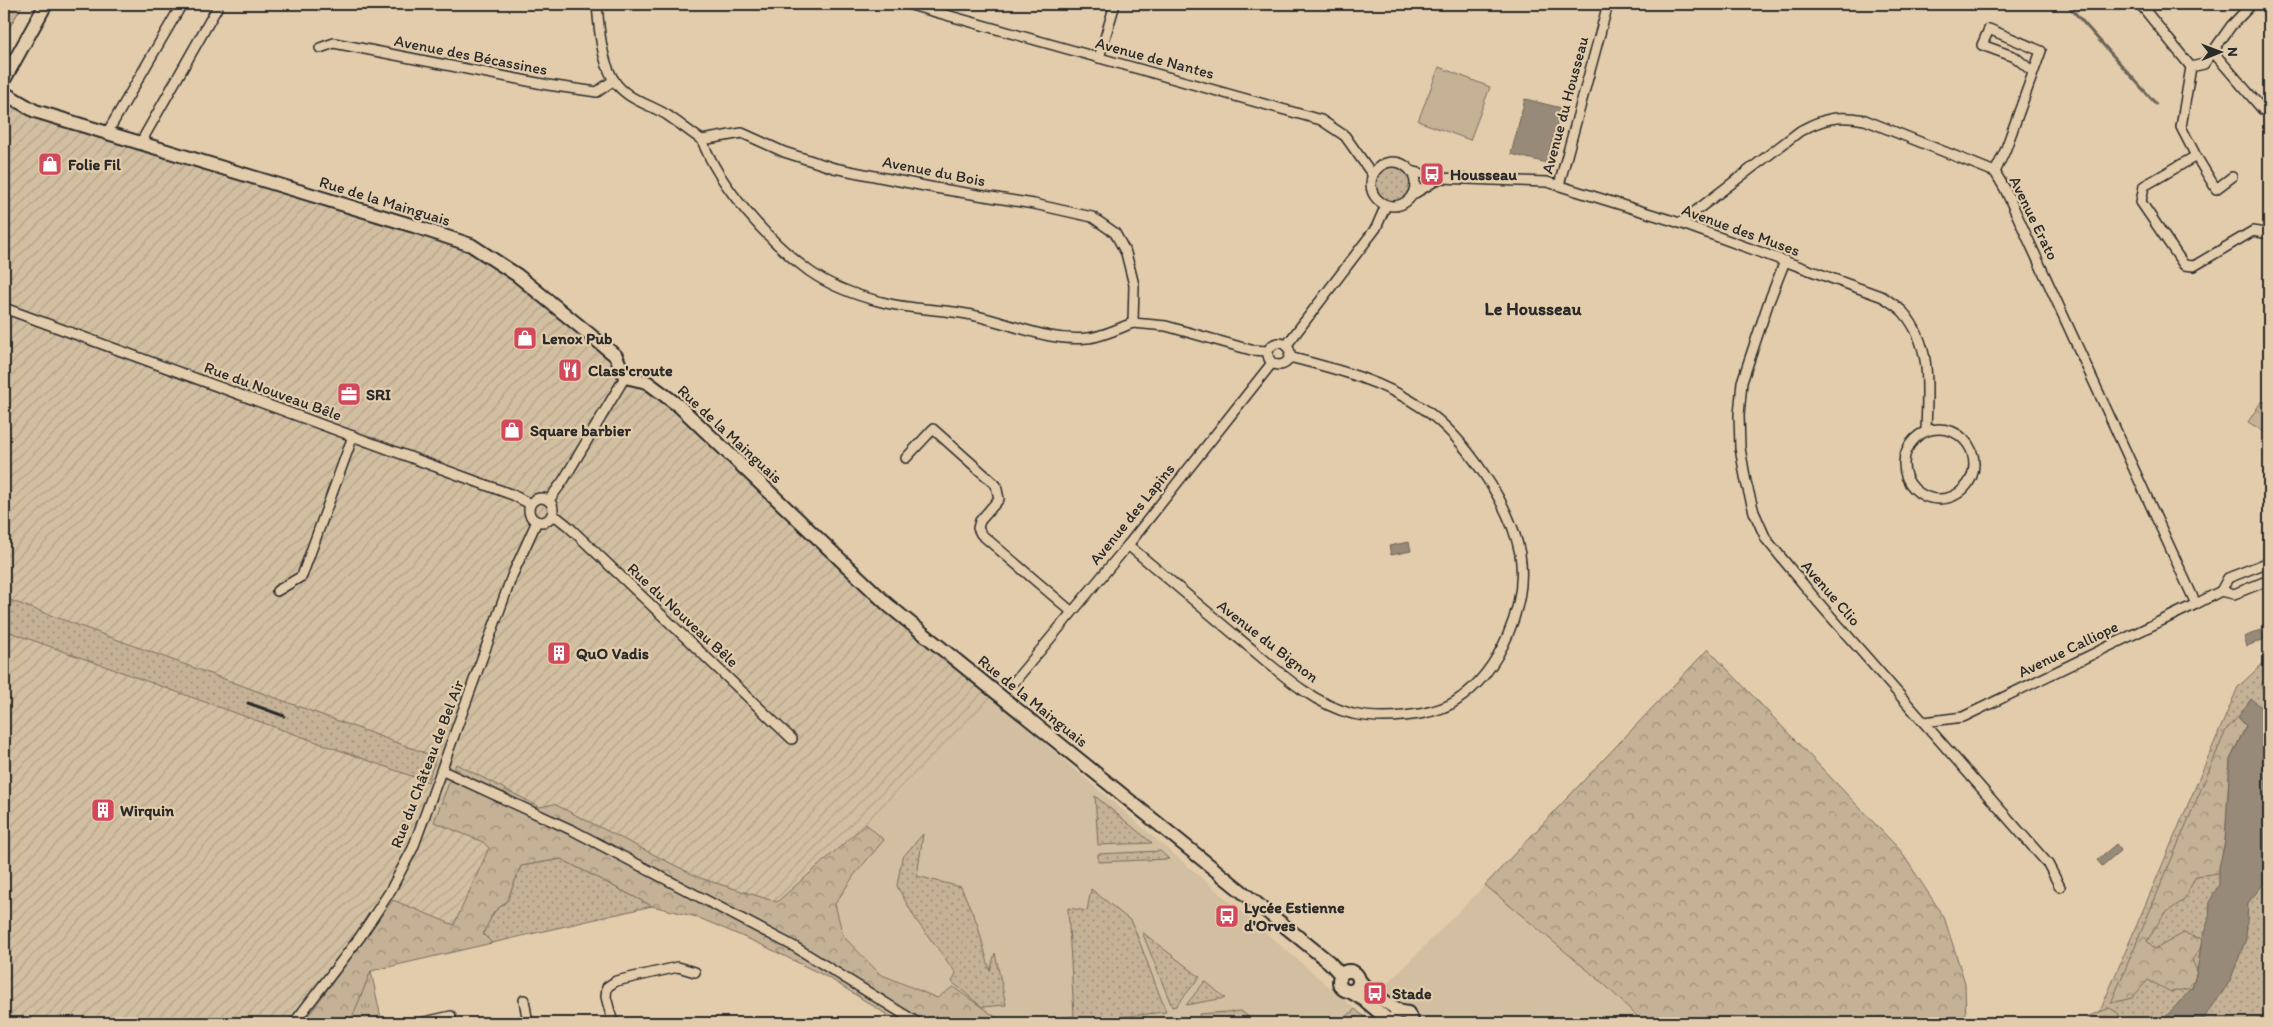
<svg xmlns="http://www.w3.org/2000/svg" width="2273" height="1027" font-family="Itim,sans-serif">
  <style>
    .built { fill: #d2bea0 }
    .industrial { fill: url(#industrial-furrows) }
    .grass { fill: url(#grass-dots); stroke: #786e60 }
    .forest { fill: url(#forest-crowns); stroke: #786e60 }
    .park { fill: url(#park-tufts); stroke: #786e60 }
    .garden { fill: #c4b196; stroke: #786e60 }
    .water { fill: #978a78; stroke: #6c6459 }
    .lines { fill: none; stroke-linecap: round; stroke-linejoin: round }
    .stream { stroke: #6c6459; stroke-width: 3 }
    .street-casing { stroke: #2b2b2b; stroke-width: 12 }
    .secondary-casing { stroke: #2b2b2b; stroke-width: 16 }
    .street { stroke: #e2ccab; stroke-width: 9 }
    .secondary { stroke: #e2ccab; stroke-width: 12 }
    .rail { stroke: #2b2b2b; stroke-width: 3 }
    .labels { text-anchor: middle; dominant-baseline: central; stroke-width: 4.5; stroke-linejoin: round; paint-order: stroke }
    .street-label { font-size: 16px; fill: #2b2b2b; stroke: #e2ccab }
    .poi-label { font-size: 16px; font-weight: bold; fill: #2b2b2b; stroke: #e2ccab; text-anchor: start }
    .neighbourhood-label { font-size: 18px; font-weight: bold; fill: #2b2b2b; stroke: #e2ccab }
  </style>
  <defs>
    <pattern id="industrial-furrows" width="10" height="10" patternUnits="userSpaceOnUse" patternTransform="scale(1.25)"><rect width="10" height="10" fill="#d2bea0"/><path d="M-1 1l2-2M0 10L10 0M9 11l2-2" fill="none" stroke="#b4a38a"/></pattern>
    <pattern id="grass-dots" width="8" height="8" patternUnits="userSpaceOnUse" patternTransform="scale(1.25)"><rect width="8" height="8" fill="#c4b196"/><path d="M2 2h.1M6 6h.1" fill="none" stroke="#9f907b" stroke-width="1.8" stroke-linecap="round"/></pattern>
    <pattern id="forest-crowns" width="20" height="18" patternUnits="userSpaceOnUse" patternTransform="scale(1.25)"><rect width="20" height="18" fill="#c4b196"/><path d="M2 6a3 3 0 1 1 6 0M12 15a3 3 0 1 1 6 0" fill="none" stroke="#9f907b"/></pattern>
    <pattern id="park-tufts" width="24" height="20" patternUnits="userSpaceOnUse" patternTransform="scale(1.25)"><rect width="24" height="20" fill="#c4b196"/><path d="M3 7l-1-3M5 7V3M7 7l1-3M15 17l-1-3M17 17v-4M19 17l1-3" fill="none" stroke="#9f907b"/></pattern>
  </defs>
  <rect width="100%" height="100%" fill="#e2ccab"/>
  <filter id="ink" filterUnits="userSpaceOnUse"><feTurbulence type="fractalNoise" baseFrequency=".02" numOctaves="2"/><feDisplacementMap in="SourceGraphic" scale="10" xChannelSelector="R" yChannelSelector="G"/><feConvolveMatrix kernelMatrix="1 2 1 2 8 2 1 2 1" color-interpolation-filters="sRGB"/></filter>
  <g filter="url(#ink)">
    <g class="built">
      <path d="M996 702 1355 1009 1340 1023H1004L953 987 937 998 880 974 843 936 835 904 855 874 884 840 866 824Z"/>
      <path d="M1485 885 1604 984 1644 1023H1424L1383 988Z"/>
    </g>
    <path class="industrial" d="M4 99 493 255 607 345 653 394 921 638 996 702 866 824 777 902 700 878 554 804 540 807 456 764 483 842 489 848 454 925 393 900 303 1023H4V630L428 782 436 757 4 598Z"/>
    <g class="grass">
      <circle cx="1393" cy="184" r="19"/>
      <path d="M4 598 436 757 428 782 4 630Z"/>
      <path d="M2269 658V1023H2095L2238 687Z"/>
      <path d="M1095 796 1152 843 1098 845Z"/>
      <path d="M923 834 917 876 961 887 977 923 990 971 995 953 1006 1005 982 1007 952 982 956 973 916 920 897 886 902 858Z"/>
      <path d="M1160 851 1169 859 1098 862V854Z"/>
      <path d="M561 859 652 906 492 943 482 934 494 912 507 901 521 866Z"/>
      <path d="M1091 889 1132 922 1166 1012 1111 1018V1023H1015L1014 1021 1074 1016 1068 908 1087 911Z"/>
      <path d="M1142 932 1200 977 1176 1006 1172 1007Z"/>
      <path d="M1205 981 1225 998 1186 1005Z"/>
      <path d="M1355 1009 1372 1023H1340Z"/>
      <path d="M1241 1011 1256 1023H1200L1199 1014Z"/>
    </g>
    <g class="forest">
      <path d="M4 4H23L4 37Z"/>
      <path d="M2261 402H2269V435L2248 422Z"/>
      <path d="M1708 649 1900 850 1944 917 1965 983 1966 1023H1644L1604 984 1485 885Z"/>
      <path d="M2269 675V713L2261 684Z"/>
      <path d="M2238 717 2246 726 2230 760 2225 842 2219 873 2196 876 2184 900 2164 914 2147 941 2155 949 2184 933 2202 939 2200 949 2192 960 2197 971 2192 988 2171 992 2148 980 2132 998 2111 1003 2226 730Z"/>
      <path d="M456 764 540 807 554 804 700 878 777 902 866 824 884 840 855 874 835 904 843 936 880 974 937 998 953 987 1004 1023H900L829 978 760 944 697 917 652 906 561 859 521 866 507 901 494 912 483 934 492 943 371 971 351 1023H303L393 900 454 925 489 848 483 842 434 822Z"/>
      <path d="M2110 1008 2118 1013 2122 1023H2087L2089 1016Z"/>
    </g>
    <path class="park" d="M371 971 382 1023H351L352 1018Z"/>
    <path class="garden" d="M1439 67 1490 87 1470 140 1418 121Z"/>
    <g class="water">
      <path d="M1525 99 1561 108 1547 163 1511 154Z"/>
      <path d="M1409 542 1411 551 1391 555 1389 546Z"/>
      <path d="M2261 630 2265 639 2247 646 2244 637Z"/>
      <path d="M2251 699 2269 713V867L2265 882 2248 903 2246 939 2230 981 2201 1023H2160L2192 988 2197 971 2202 939 2209 918 2210 901 2219 884V867L2225 842 2230 760 2246 726 2238 717Z"/>
      <path d="M2116 844 2121 850 2102 866 2097 860Z"/>
    </g>
    <g class="lines">
      <path class="stream" d="M2067 4 2156 104"/>
      <g class="street-casing">
        <g id="street">
          <path d="M597 4C599 28 601 58 613 79 625 99 649 104 667 115 679 123 690 132 702 140L742 133 784 152 834 168 935 188 1034 204 1092 217 1115 233 1126 253 1134 285 1133 323 1166 326 1251 350 1268 351"/>
          <path d="M907 4 1321 120 1345 136 1372 174"/>
          <path d="M2140 4 2191 67"/>
          <path d="M2252 4 2231 26 2204 64 2191 67 2181 127 2196 156 2144 186 2141 202 2184 265 2194 266 2253 231 2269 234"/>
          <path d="M320 48 334 43 548 85 597 92 614 80"/>
          <path d="M2213 52 2263 110"/>
          <path d="M1099 58 1115 4"/>
          <path d="M107 133 182 4"/>
          <path d="M702 140C719 186 769 242 809 271 829 285 858 296 882 302 912 310 942 309 972 315 1011 323 1047 342 1087 338 1102 337 1119 328 1133 323"/>
          <path d="M141 142 217 8"/>
          <path d="M2196 156 2216 189 2232 177"/>
          <circle cx="1393" cy="184" r="22"/>
          <path d="M1411 171 1440 178 1547 182 1680 223 1883 297C1890 302 1899 307 1904 313 1933 347 1927 390 1926 431"/>
          <path d="M1995 172 2005 151 2041 51 1989 29 1982 45 2015 57 2033 72"/>
          <path d="M1559 185 1608 4"/>
          <path d="M1412 195 1440 178"/>
          <path d="M1680 223 1800 131C1824 118 1838 115 1865 120L1995 172 2005 189 2196 604"/>
          <path d="M1785 261 1768 304 1742 382 1739 415 1740 448 1746 482 1754 512 1766 539 1818 602 2048 864 2060 887"/>
          <path d="M4 308 513 495 530 504"/>
          <circle cx="1279" cy="354" r="11"/>
          <path d="M1286 346 1376 228 1386 205"/>
          <circle cx="1939" cy="464" r="35"/>
          <path d="M906 458 933 429 996 485 999 499 980 521 978 528 981 534 1071 611"/>
          <circle cx="541" cy="510" r="12"/>
          <path d="M549 500 563 481 625 377"/>
          <path d="M551 516 558 518 568 526 792 739"/>
          <path d="M1128 545C1164 575 1200 606 1236 636 1271 664 1308 703 1353 714 1381 720 1432 717 1456 701 1500 672 1528 605 1520 554 1511 505 1465 438 1424 409 1383 381 1337 369 1289 357"/>
          <path d="M277 591 302 576 353 436"/>
          <path d="M2221 591 2234 594 2269 580"/>
          <path d="M1014 682 1128 545 1272 363"/>
          <path d="M1924 722 1963 717 2196 604 2221 591 2228 578 2269 562"/>
          <path d="M443 771 574 831 795 947 918 1023"/>
          <path d="M524 1000 528 1023"/>
          <path d="M294 1023 360 937 389 893 413 848 512 576 537 521"/>
          <path d="M420 1023 451 1016"/>
          <path d="M613 1023 606 997 607 987 616 981 678 967 695 972"/>
        </g>
      </g>
      <g class="secondary-casing">
        <g id="secondary">
          <path d="M4 80 46 4"/>
          <path d="M4 93 35 111 414 226 471 245 517 275 616 356 625 377 647 382 679 406 888 605 1329 962 1341 975"/>
          <circle cx="1349" cy="981" r="10"/>
          <path d="M1359 980 1369 991 1401 1012"/>
          <path d="M1349 991 1363 999 1392 1023"/>
          <path d="M1396 1014 1401 1012 1408 1013 1413 1023"/>
        </g>
      </g>
      <use href="#street" class="street"/>
      <use href="#secondary" class="secondary"/>
      <path class="rail" d="M248 703 284 716"/>
    </g>
  </g>
  <defs>
    <g id="shop-square" transform="scale(1.25)"><rect x="-9" y="-9" width="18" height="18" rx="4" fill="#d1495b" stroke="#e2ccab"/><path d="M-5-2.5h2.3a2.7 3.5 0 0 1 5.4 0H5L5.5 6h-11ZM-1.5-2.5h3a1.5 2.3 0 0 0-3 0Z" fill="#fff"/></g>
    <g id="bus-square" transform="scale(1.25)"><rect x="-9" y="-9" width="18" height="18" rx="4" fill="#d1495b" stroke="#e2ccab"/><path d="M-5-6H5V4H4V6H2V4H-2V6H-4V4H-5ZM-3.5-4V0h7V-4ZM-3.5 1.2v1.5H-2V1.2ZM2 1.2v1.5H3.5V1.2Z" fill="#fff"/></g>
    <g id="restaurant-square" transform="scale(1.25)"><rect x="-9" y="-9" width="18" height="18" rx="4" fill="#d1495b" stroke="#e2ccab"/><path d="M-5-6h1v4h1v-4h1v4h1v-4h1v5L-1.5 .5V6h-2V.5L-5-1ZM5-6V6H3V1.5H1.5Q1.5-4 5-6Z" fill="#fff"/></g>
    <g id="office-square" transform="scale(1.25)"><rect x="-9" y="-9" width="18" height="18" rx="4" fill="#d1495b" stroke="#e2ccab"/><path d="M-6-3h4V-5.5h4V-3h4V5H-6ZM-1-4.5V-3h2v-1.5ZM-6 0V1H6V0Z" fill="#fff"/></g>
    <g id="building-square" transform="scale(1.25)"><rect x="-9" y="-9" width="18" height="18" rx="4" fill="#d1495b" stroke="#e2ccab"/><path d="M-4-6H4V6H1V3H-1V6H-4ZM-2.5-4.3h1.7v1.8h-1.7ZM.8-4.3h1.7v1.8H.8ZM-2.5-1h1.7V.8h-1.7ZM.8-1h1.7V.8H.8Z" fill="#fff"/></g>
  </defs>
  <g fill-rule="evenodd">
    <use href="#shop-square" x="50" y="164"/>
    <use href="#bus-square" x="1432" y="174"/>
    <use href="#shop-square" x="525" y="338"/>
    <use href="#restaurant-square" x="570" y="370"/>
    <use href="#office-square" x="349" y="394"/>
    <use href="#shop-square" x="512" y="430"/>
    <use href="#building-square" x="559" y="653"/>
    <use href="#building-square" x="103" y="810"/>
    <use href="#bus-square" x="1227" y="916"/>
    <use href="#bus-square" x="1375" y="993"/>
  </g>
  <g class="labels">
    <g class="street-label">
      <text transform="translate(471 55) rotate(11)">Avenue des Bécassines</text>
      <text transform="translate(1155 58) rotate(15)">Avenue de Nantes</text>
      <text transform="translate(1565 105) rotate(-75)">Avenue du Housseau</text>
      <text transform="translate(934 171) rotate(11)">Avenue du Bois</text>
      <text transform="translate(385 201) rotate(17)">Rue de la Mainguais</text>
      <text transform="translate(2034 218) rotate(64)">Avenue Erato</text>
      <text transform="translate(1741 230) rotate(20)">Avenue des Muses</text>
      <text transform="translate(273 391) rotate(20)">Rue du Nouveau Bêle</text>
      <text transform="translate(730 434) rotate(43)">Rue de la Mainguais</text>
      <text transform="translate(1132 514) rotate(-51)">Avenue des Lapins</text>
      <text transform="translate(1831 593) rotate(49)">Avenue Clio</text>
      <text transform="translate(683 615) rotate(43)">Rue du Nouveau Bêle</text>
      <text transform="translate(1268 641) rotate(38)">Avenue du Bignon</text>
      <text transform="translate(2068 649) rotate(-26)">Avenue Calliope</text>
      <text transform="translate(1033 701) rotate(39)">Rue de la Mainguais</text>
      <text transform="translate(427 764) rotate(-69)">Rue du Château de Bel Air</text>
    </g>
    <g class="poi-label">
      <text x="68" y="164">Folie Fil</text>
      <text x="1450" y="174">Housseau</text>
      <text x="542" y="338">Lenox Pub</text>
      <text x="588" y="370">Class'croute</text>
      <text x="366" y="394">SRI</text>
      <text x="530" y="430">Square barbier</text>
      <text x="576" y="653">QuO Vadis</text>
      <text x="120" y="810">Wirquin</text>
      <text x="1244" y="907">Lycée Estienne<tspan x="1244" dy="18">d'Orves</tspan></text>
      <text x="1392" y="993">Stade</text>
    </g>
    <g class="neighbourhood-label">
      <text x="1533" y="309">Le Housseau</text>
    </g>
  </g>
  <rect width="2273" height="1027" fill="none" stroke="#e2ccab" stroke-width="20"/>
  <rect x="10" y="10" width="2253" height="1007" fill="none" stroke="#2b2b2b" stroke-width="2" filter="url(#ink)"/>
  <g transform="translate(2220 52) rotate(89)" stroke="#e2ccab" stroke-width="4" paint-order="stroke">
  <path d="M0-4L9 19L0 12L-9 19Z" fill="#2b2b2b"/>
  <text y="-8" font-size="14" font-weight="bold" text-anchor="middle" fill="#2b2b2b">N</text>
  </g>
</svg>
